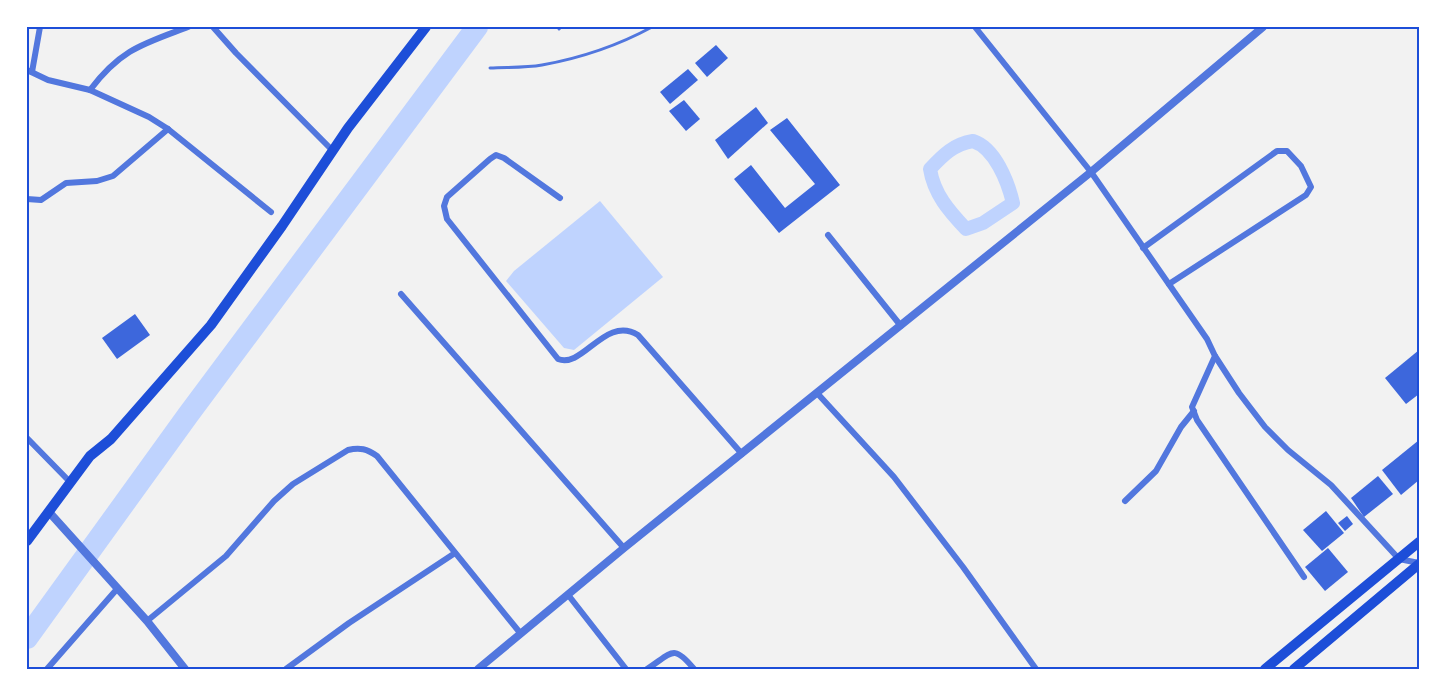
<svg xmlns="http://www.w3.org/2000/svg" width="1446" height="696" font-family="Jost,sans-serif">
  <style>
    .water { fill: #bfd3fe }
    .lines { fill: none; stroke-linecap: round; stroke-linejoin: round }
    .canal { stroke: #bfd3fe; stroke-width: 14 }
    .river { stroke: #bfd3fe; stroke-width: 22 }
    .building { fill: #3d67dc }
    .service { stroke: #5277de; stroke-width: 3 }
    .minor { stroke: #5277de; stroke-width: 6 }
    .tertiary { stroke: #5277de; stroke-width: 8 }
    .trunk { stroke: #1d4ed8; stroke-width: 10 }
    .neatline { fill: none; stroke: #1d4ed8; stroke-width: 2 }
  </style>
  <rect width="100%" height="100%" fill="#f2f2f2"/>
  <path class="water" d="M600 201 663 277 574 350 564 348 506 281 514 271Z"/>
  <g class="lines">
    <path class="canal" d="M973 141C995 148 1008 182 1013 203L983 223 966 229C949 211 934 194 930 169 943 155 954 144 973 141Z"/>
    <path class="river" d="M27 638 188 415 477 27"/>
  </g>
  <g class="building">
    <path d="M716 45 728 58 707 77 695 63Z"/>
    <path d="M688 69 698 80 670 104 660 92Z"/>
    <path d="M684 100 700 119 686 131 669 111Z"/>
    <path d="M756 107 768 123 728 159 715 140Z"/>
    <path d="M787 118 840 185 779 233 734 179 751 165 785 208 815 184 770 130Z"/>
    <path d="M135 314 150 335 117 359 102 338Z"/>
    <path d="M1419 350V394L1406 404 1385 378Z"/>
    <path d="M1419 440V480L1401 495 1382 470Z"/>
    <path d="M1378 476 1393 494 1364 517 1351 498Z"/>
    <path d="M1326 511 1344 533 1322 551 1303 530Z"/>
    <path d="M1347 516 1353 524 1345 531 1338 523Z"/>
    <path d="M1328 548 1348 572 1325 591 1305 567Z"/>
  </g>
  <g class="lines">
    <g class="service">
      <path d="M559 29 561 27"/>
      <path d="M490 68C507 67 525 68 542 65 581 58 617 46 652 27"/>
    </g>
    <g class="minor">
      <path d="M213 27 236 53 332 150"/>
      <path d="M975 27 1091 172 1207 339 1215 356 1192 407 1197 420 1304 577"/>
      <path d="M27 70 48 80 90 90 149 117 168 129 271 212"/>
      <path d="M32 72 40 27"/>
      <path d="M90 90C121 49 143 44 188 27"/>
      <path d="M560 198 504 158 496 155 490 159 447 197 444 206 447 219 558 359C583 369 605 315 638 335L742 454"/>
      <path d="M27 199 41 200 66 183 97 181 113 176 168 129"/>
      <path d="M828 235 901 326"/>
      <path d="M1143 248 1277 151H1287L1301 166 1311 187 1306 195 1169 284"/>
      <path d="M401 294 624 548"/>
      <path d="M1215 356 1239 393 1265 427 1288 450 1331 485 1399 559 1419 563"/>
      <path d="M817 393 894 477 963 567 1036 669"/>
      <path d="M27 438 71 483"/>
      <path d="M1125 501 1156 471 1181 427 1194 411"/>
      <path d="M569 596 626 669"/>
      <path d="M147 621 226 556 274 501 293 484 348 450C360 447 367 449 377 456L521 634"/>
      <path d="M47 669 117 589"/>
      <path d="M286 669 349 623 455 553"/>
      <path d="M647 669C672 653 673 643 694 669"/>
    </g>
    <g class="tertiary">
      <path d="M49 512 147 621 185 669"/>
      <path d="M478 669 624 548 1091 172 1263 27"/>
    </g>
    <g class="trunk">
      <path d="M27 541 90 456 111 439 211 325 282 226 348 128 426 27"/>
      <path d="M1265 669 1419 542"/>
      <path d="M1294 669 1419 564"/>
    </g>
  </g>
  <rect width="1446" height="696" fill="none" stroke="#ffffff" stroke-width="57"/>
  <rect x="28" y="28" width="1390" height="640" class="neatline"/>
</svg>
